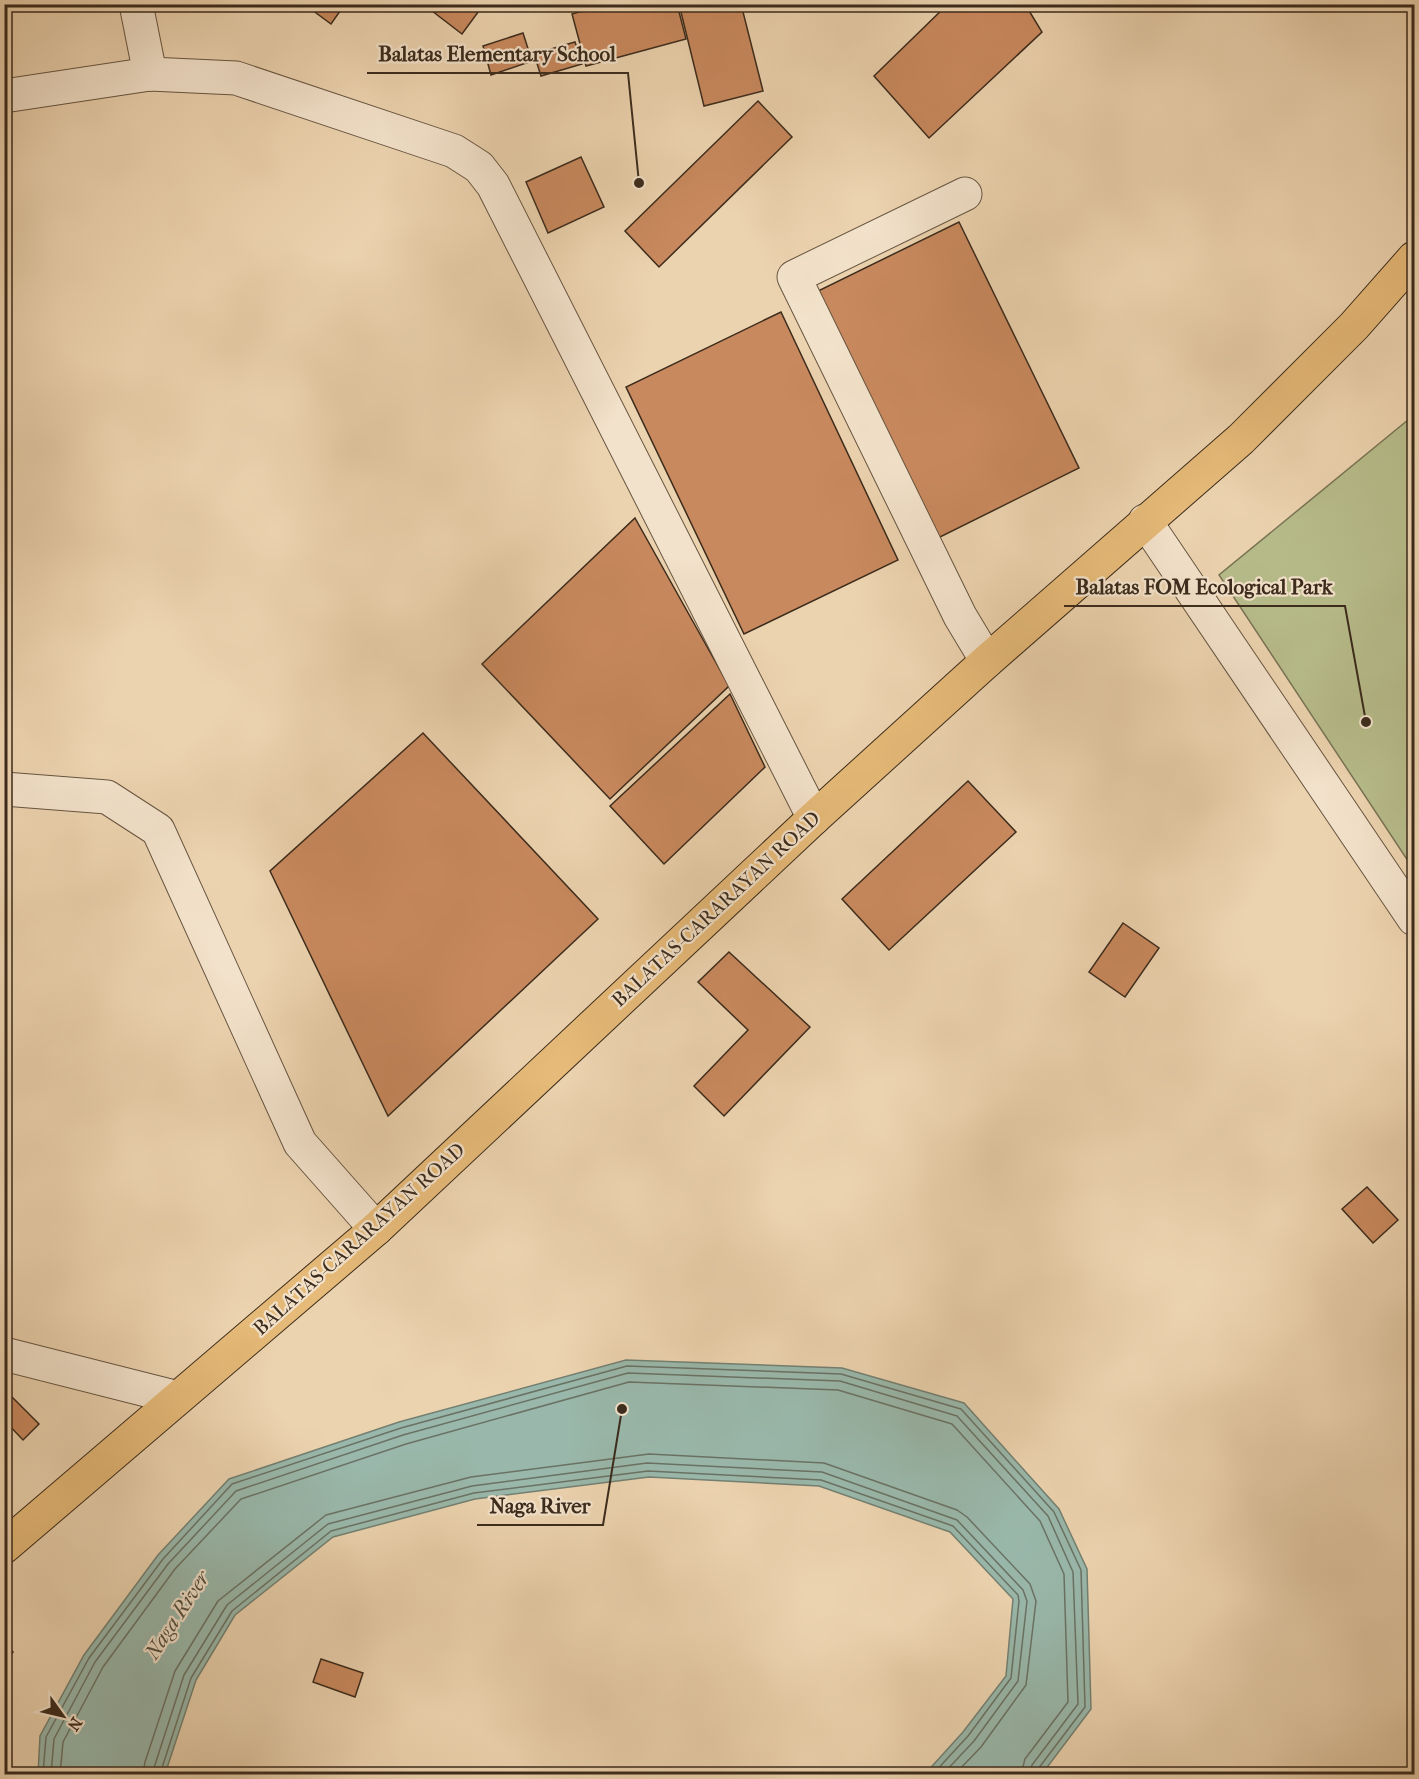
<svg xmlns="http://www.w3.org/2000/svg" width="1419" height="1779" font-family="'IM FELL French Canon',serif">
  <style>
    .green { fill: #b7bc8b; stroke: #797454; stroke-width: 1.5 }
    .water { fill: #99b8ab; stroke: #738072; stroke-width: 1.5 }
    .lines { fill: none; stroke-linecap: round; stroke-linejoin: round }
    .shore { stroke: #6a7264; stroke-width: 1.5 }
    .building { fill: #c9895e; stroke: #3b2b1c; stroke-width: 1.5 }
    .minor-casing { stroke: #675541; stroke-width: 35 }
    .major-casing { stroke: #3b2b1c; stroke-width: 35 }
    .minor { stroke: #f3e2cb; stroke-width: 33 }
    .major { stroke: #e6ba78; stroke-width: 33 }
    .labels { text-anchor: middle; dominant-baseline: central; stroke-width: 4.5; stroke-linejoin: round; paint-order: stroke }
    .street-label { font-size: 20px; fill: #3b2b1c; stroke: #f3e2cb }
    .water-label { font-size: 21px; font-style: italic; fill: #524e40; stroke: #f3e2cb }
    .leader { fill: none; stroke: #3b2b1c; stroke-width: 2 }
    .callout-dot { fill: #3b2b1c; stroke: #f3e2cb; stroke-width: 2 }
    .callout-label { font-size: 21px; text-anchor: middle; font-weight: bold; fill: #3b2b1c; stroke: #f3e2cb; stroke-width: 4.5; stroke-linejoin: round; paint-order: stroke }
  </style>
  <rect width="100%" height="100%" fill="#ecd3af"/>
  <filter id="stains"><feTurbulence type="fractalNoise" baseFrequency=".00333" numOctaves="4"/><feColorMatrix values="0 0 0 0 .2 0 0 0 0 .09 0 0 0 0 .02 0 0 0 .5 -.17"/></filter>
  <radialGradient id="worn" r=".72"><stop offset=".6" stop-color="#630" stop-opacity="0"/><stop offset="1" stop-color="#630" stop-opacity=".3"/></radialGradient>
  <path class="green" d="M1414 415V870L1219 575Z"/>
  <path class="water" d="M626 1360 842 1368 964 1403 1059 1509 1087 1569 1091 1709 1042 1774H925L963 1732 1006 1676 1013 1599 950 1532 819 1486 649 1477 475 1499 333 1537 235 1615 196 1680 165 1774H38L40 1736 84 1655 158 1555 229 1479 399 1422Z"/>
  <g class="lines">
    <g class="shore">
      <path d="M43 1774 46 1737 89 1658 163 1559 232 1484 401 1428 627 1366 841 1374 961 1409 1054 1512 1081 1570 1085 1707 1038 1769 1037 1774"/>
      <path d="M51 1774 54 1739 95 1662 168 1564 236 1491 403 1435 628 1373 840 1381 957 1416 1048 1516 1073 1572 1078 1704 1032 1765 1030 1774"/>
      <path d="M60 1774 63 1742 103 1667 175 1569 241 1499 406 1444 629 1382 838 1390 952 1424 1040 1521 1064 1574 1068 1702 1025 1759 1021 1774"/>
      <path d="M143 1774 145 1762 175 1671 218 1601 326 1515 471 1477 649 1454 824 1463 957 1510 967 1517 1030 1584 1036 1601 1026 1685 981 1747 955 1774"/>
      <path d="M152 1774 184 1675 227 1605 328 1524 472 1486 647 1463 822 1472 957 1520 1023 1590 1027 1601 1018 1681 974 1741 943 1774"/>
      <path d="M160 1774 191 1678 232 1611 331 1531 474 1493 648 1471 821 1480 953 1526 1018 1595 1019 1601 1011 1678 968 1736 933 1774"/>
    </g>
  </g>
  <g class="building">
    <path d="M304 4H345L331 24Z"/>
    <path d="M423 4H484L462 34Z"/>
    <path d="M608 4H677L686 39 586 66 572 14Z"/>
    <path d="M679 4H741L763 91 704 106Z"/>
    <path d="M948 4H1025L1042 32 929 138 874 76Z"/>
    <path d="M523 33 532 61 491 75 483 46Z"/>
    <path d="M575 42 582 64 541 76 534 54Z"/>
    <path d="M758 101 792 137 659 267 625 231Z"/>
    <path d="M581 157 604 207 548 233 526 182Z"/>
    <path d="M959 222 1079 468 936 539 816 292Z"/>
    <path d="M781 312 898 560 744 634 626 387Z"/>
    <path d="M635 518 729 686 610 799 482 664Z"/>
    <path d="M730 694 765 767 664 864 610 806Z"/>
    <path d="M423 733 598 919 388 1116 270 871Z"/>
    <path d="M968 781 1016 832 889 950 842 899Z"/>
    <path d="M1123 923 1159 948 1125 997 1089 972Z"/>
    <path d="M729 952 810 1027 724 1116 694 1086 748 1030 698 982Z"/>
    <path d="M1367 1187 1398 1220 1373 1243 1342 1209Z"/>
    <path d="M4 1389 39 1424 23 1440 4 1420Z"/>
    <path d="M4 1644 13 1652 4 1662Z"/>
    <path d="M321 1659 363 1673 355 1697 313 1682Z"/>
  </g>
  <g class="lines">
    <g class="minor-casing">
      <g id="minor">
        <path d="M136 4 150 74"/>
        <path d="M4 96 150 74 236 78 454 151 479 167 493 185 814 818"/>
        <path d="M965 194 794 277 960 616 987 661"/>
        <path d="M1145 521 1414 919"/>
        <path d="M4 789 107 797 158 830 300 1143 376 1229"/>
        <path d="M4 1354 178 1398"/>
      </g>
    </g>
    <g class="major-casing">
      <path id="major" d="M4 1547 376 1229 814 818 987 661 1241 439 1354 326 1414 258"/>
    </g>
    <use href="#minor" class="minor"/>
    <use href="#major" class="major"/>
  </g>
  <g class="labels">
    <g class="street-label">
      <text transform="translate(716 909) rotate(-43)">BALATAS-CARARAYAN ROAD</text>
      <text transform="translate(359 1239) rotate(-42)">BALATAS-CARARAYAN ROAD</text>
    </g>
    <g class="water-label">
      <text transform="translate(177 1615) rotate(-57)">Naga River</text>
    </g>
  </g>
  <path class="leader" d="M639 183L628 73H367M1366 722L1345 606H1064M622 1409L603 1525H477"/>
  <g class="callout-dot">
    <circle cx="639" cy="183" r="6"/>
    <circle cx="1366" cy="722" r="6"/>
    <circle cx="622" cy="1409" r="6"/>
  </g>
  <g class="callout-label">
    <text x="497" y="61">Balatas Elementary School</text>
    <text x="1204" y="594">Balatas FOM Ecological Park</text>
    <text x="540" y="1513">Naga River</text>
  </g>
  <rect width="1419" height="1779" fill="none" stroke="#ecd3af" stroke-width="24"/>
  <rect x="6" y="6" width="1407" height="1767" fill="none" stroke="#3b2b1c" stroke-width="3"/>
  <rect x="12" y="12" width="1395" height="1755" fill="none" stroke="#3b2b1c" stroke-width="1.5"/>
  <g transform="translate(63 1716) rotate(124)" stroke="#f3e2cb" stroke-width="4.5" paint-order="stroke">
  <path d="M0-4.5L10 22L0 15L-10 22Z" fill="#3b2b1c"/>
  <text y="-9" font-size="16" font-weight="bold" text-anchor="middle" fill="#3b2b1c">N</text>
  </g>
  <rect width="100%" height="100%" filter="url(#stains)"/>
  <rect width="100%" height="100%" fill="url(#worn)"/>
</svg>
